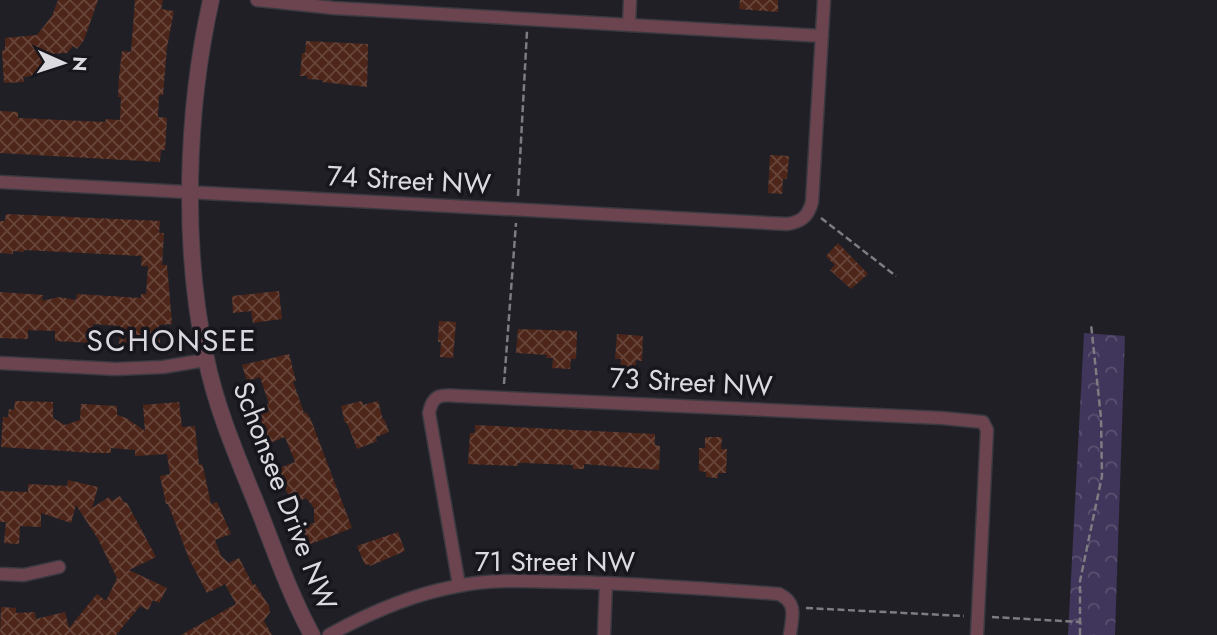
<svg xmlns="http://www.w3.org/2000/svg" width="1217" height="635" font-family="Jost,sans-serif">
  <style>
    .park { fill: url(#park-crowns) }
    .building { fill: url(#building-cross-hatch) }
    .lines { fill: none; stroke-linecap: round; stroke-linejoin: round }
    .minor-casing { stroke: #3b3940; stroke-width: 15 }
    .tertiary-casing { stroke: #3b3940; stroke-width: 18 }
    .path { stroke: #7d7c82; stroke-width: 2.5; stroke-dasharray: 7 3.5; stroke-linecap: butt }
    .minor { stroke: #6b444f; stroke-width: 12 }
    .tertiary { stroke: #6b444f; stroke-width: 16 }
    .labels { text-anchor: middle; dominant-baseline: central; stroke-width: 7; stroke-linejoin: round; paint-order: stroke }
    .street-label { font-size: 28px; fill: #dbdadf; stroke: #18161d }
    .neighbourhood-label { font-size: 30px; letter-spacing: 2px; fill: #dad7e1; stroke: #18161d }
  </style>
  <defs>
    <pattern id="park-crowns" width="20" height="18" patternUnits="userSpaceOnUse" patternTransform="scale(1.75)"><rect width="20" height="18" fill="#40355a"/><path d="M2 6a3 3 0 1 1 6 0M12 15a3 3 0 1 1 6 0" fill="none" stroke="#5b5271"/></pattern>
    <pattern id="building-cross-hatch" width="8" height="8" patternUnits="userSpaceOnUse" patternTransform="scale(1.75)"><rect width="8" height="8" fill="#4e2619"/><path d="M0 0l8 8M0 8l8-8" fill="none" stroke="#67453a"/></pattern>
  </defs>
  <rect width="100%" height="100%" fill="#211f26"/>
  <path class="park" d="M1084 333 1125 336 1115 635H1068Z"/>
  <g class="building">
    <path d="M58 0H98L84 40 77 49 73 46 67 53 48 54 50 70 42 71V75L23 77 24 82 4 83 2 50H5V38L37 35 52 16Z"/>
    <path d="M135 0H163L161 9 174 11 167 47 163 95H159L158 117 167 118 165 150H161L160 162 0 153V111L18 112V118L105 122 106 119 120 120 121 97H118L119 77 122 51 131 52Z"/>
    <path d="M740 0H778V12L739 9Z"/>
    <path d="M306 41 368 44 367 87 322 82V80L307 79 308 76H300L302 53H305Z"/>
    <path d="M770 155 789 156 787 179H783L782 194 768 193Z"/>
    <path d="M6 214 160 221 159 233H164L162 265H167L172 324 159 325 160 343 119 344 120 326 93 324 92 343 55 341V331L28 330V339L0 338V292L43 295 42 301 59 297 76 300 77 294 141 298V294H146L148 266H141L142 256 24 250V252L13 251V254L0 253V221H5Z"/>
    <path d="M838 243 868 274 851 289 830 270 835 265 826 256Z"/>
    <path d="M279 291 282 319 253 323 251 311 233 313 232 296Z"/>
    <path d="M439 321 456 322 453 358 440 357 441 342H438Z"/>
    <path d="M518 329 577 331 576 359H571L570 369 552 368 553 358H546L547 355 516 353Z"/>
    <path d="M617 334 643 336 642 361 636 360V371L620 370 621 359H615Z"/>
    <path d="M289 354 296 381H293L304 413 306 412 311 420 352 528 308 545 301 528 314 523V508L306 498 292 504 277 469 295 462 285 437 267 444 255 409 269 404 260 377 247 381 242 365Z"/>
    <path d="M15 401 53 402V418L65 425 80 420 81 404 117 406V415L126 418 145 431 143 405 179 402 182 427 195 426 199 465 202 464 203 467 211 504 217 502 231 534 215 540 221 556 229 563 239 558 253 585 255 584 269 606 270 612 264 621 272 635H181L236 604 225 584 207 593 190 561 168 504H166L160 476 170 474 167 454 135 456V450L111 448V453H95L1 447 3 417H8L9 409 14 410Z"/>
    <path d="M362 401 363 405 378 401 383 420 384 419 389 432 376 437 377 441 357 449 347 423H345L341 406Z"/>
    <path d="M475 425 655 434V445L660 446 659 470 584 464V469H573V465L526 463H518V466L468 464 470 433H475Z"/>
    <path d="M705 437H722L721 449H727L726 473H718V478L706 477V472L699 471V448H705Z"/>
    <path d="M68 480 98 487 92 508 109 497 112 501 120 496 123 502 127 503 156 557 129 570 167 588 159 603 153 600 148 610 140 606 116 635H0L1 607 16 608V613L35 612 36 619 65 612 69 628 97 594 106 601 117 578 98 539 76 505 71 523 41 513V527L20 526 19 544 4 543 6 522H0V491L28 492V484L67 486Z"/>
    <path d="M398 532 405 551 370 566 369 564 365 565 357 546Z"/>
  </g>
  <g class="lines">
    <g class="minor-casing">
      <g id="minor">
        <path d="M257 0 334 8 822 36"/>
        <path d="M629 25 630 0"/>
        <path d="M0 182 787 224C801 222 808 217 812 202L824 0"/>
        <path d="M0 363 116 369 163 367 206 360"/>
        <path d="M0 574 24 575 59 567"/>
        <path d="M459 585 429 413C433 392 443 395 461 396L942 418 983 422 987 430 977 635"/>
        <path d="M329 635C369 613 413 594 458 586 493 579 530 581 565 582 636 583 708 589 779 594 798 603 792 617 790 635"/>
        <path d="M604 635 606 583"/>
      </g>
    </g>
    <g class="tertiary-casing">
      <path id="tertiary" d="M211 0C186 112 182 246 206 358 217 412 240 463 260 513 276 554 291 597 312 635"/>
    </g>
    <g class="path">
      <path d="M518 196 527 31"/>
      <path d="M821 218 896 276"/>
      <path d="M504 384 516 223"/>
      <path d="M806 608 964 616"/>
      <path d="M992 617 1079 622"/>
      <path d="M1080 635V581L1102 476 1101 418 1091 324"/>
    </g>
    <use href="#minor" class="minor"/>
    <use href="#tertiary" class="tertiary"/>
  </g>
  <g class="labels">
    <g class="street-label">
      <text transform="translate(409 180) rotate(3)">74 Street NW</text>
      <text transform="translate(691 382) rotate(3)">73 Street NW</text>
      <text transform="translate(285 496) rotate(69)">Schonsee Drive NW</text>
      <text x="555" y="561">71 Street NW</text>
    </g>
    <g class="neighbourhood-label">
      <text x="172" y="340">SCHONSEE</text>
    </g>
  </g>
  <g transform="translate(63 63) rotate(93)" stroke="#18161d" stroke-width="5" paint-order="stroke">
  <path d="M0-5L12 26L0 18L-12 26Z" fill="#dbdadf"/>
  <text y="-10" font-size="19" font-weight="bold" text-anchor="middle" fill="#dbdadf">N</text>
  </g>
</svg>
